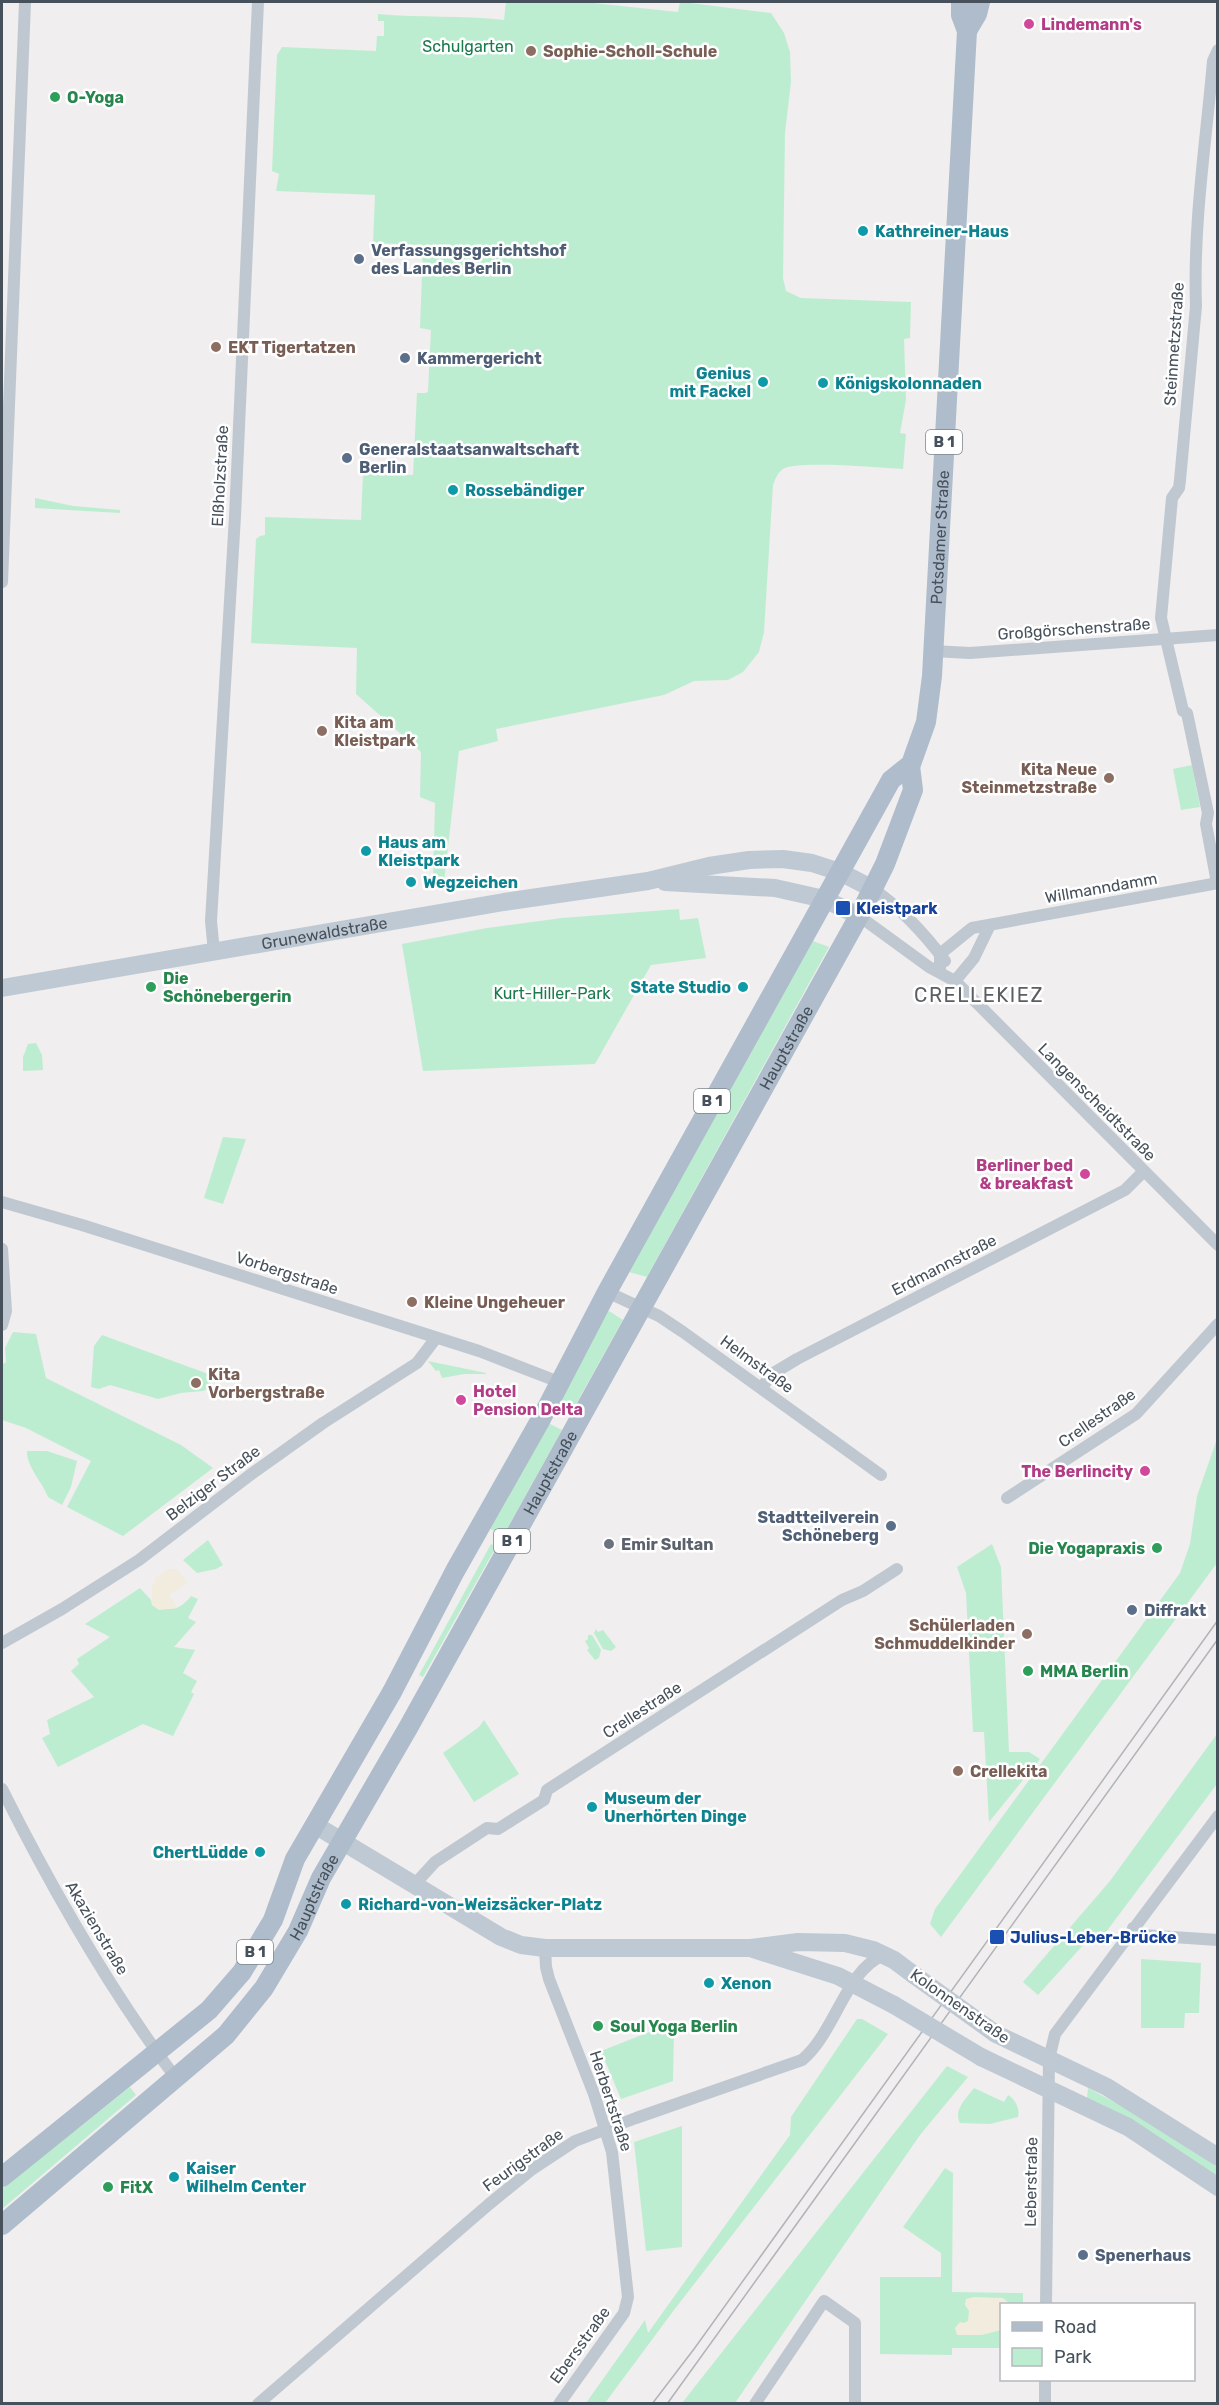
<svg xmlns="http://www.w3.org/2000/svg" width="1219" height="2405" font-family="Rubik,sans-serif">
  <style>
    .green { fill: #bdedd1 }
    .sand { fill: #f2ecdf }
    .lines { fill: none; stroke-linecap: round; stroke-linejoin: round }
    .street { stroke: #bfc8d0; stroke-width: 12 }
    .secondary { stroke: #bfc9d4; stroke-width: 18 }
    .primary { stroke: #aebccc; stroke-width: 20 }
    .tram { stroke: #b0b3b8; stroke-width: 1.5 }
    .secondary-bridge { stroke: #bfc9d4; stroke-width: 18 }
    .hotel-dot { fill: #d1479c; stroke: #fff; stroke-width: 2 }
    .education-dot { fill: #8d6e63; stroke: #fff; stroke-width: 2 }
    .leisure-dot { fill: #2e9e5b; stroke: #fff; stroke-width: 2 }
    .culture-dot { fill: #0f9aa8; stroke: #fff; stroke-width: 2 }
    .service-dot { fill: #5c6f8a; stroke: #fff; stroke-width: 2 }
    .transit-dot { fill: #1a4fb4; stroke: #fff; stroke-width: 2 }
    .worship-dot { fill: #6b7280; stroke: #fff; stroke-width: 2 }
    .labels { text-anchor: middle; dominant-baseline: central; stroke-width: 5; stroke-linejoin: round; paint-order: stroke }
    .shield { fill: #fff; stroke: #7e858c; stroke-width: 1.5 }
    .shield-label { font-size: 15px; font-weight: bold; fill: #47515b }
    .hotel-label { font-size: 16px; font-weight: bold; fill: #b23c85; stroke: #fff; text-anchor: start }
    .park-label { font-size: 16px; fill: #197a4c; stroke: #fff }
    .education-label { font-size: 16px; font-weight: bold; fill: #785e54; stroke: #fff; text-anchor: start }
    .leisure-label { font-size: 16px; font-weight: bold; fill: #27864d; stroke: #fff; text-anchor: start }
    .culture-label { font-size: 16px; font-weight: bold; fill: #0d838f; stroke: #fff; text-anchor: start }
    .service-label { font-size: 16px; font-weight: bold; fill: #4e5e75; stroke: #fff; text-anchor: start }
    .street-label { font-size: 16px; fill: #47515b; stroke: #fff }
    .transit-label { font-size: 16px; font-weight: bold; fill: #164399; stroke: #fff; text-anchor: start }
    .worship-label { font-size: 16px; font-weight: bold; fill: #5b616d; stroke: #fff; text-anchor: start }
    .quarter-label { font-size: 20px; letter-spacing: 1.5px; fill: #5b5e63; stroke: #fff }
  </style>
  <rect width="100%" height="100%" fill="#f0eeee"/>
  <g class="green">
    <path d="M506 2H583L678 12 680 2H682L771 13 784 33 790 52 791 82 785 133 783 278 786 291 801 298 911 302 910 338 904 339 906 400 900 433 906 434 903 469C882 468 796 460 783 469 777 473 775 480 773 485L764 632 759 652 743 672 728 680 694 681 664 695 496 729 498 741 459 751 444 882 433 884 435 803 420 797 421 752 356 694 357 648 251 643 256 539 260 536 265 535V517L361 520 363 474 413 475 417 393H426L428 391 431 330 420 328 423 245 373 243 375 195 276 191 279 174 272 171 277 55 282 47 376 51 377 36H384V21H378V14C421 18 462 15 504 20Z"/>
    <path d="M35 498 73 506 120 510V513L35 508Z"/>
    <path d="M1192 765 1200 807 1181 810 1173 769Z"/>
    <path d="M679 909 680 920 698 918 706 958 651 965 595 1064 423 1071 402 944 487 928 562 918Z"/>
    <path d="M813 941 829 947 647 1277 629 1272Z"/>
    <path d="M36 1043 42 1055 43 1070 23 1071V1057L28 1044Z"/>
    <path d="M1065 1066 1127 1129 1124 1131 1062 1069Z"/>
    <path d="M223 1137 246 1139 223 1204 204 1198Z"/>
    <path d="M609 1311 623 1320 572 1411 557 1402 607 1312Z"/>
    <path d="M13 1332 36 1334 46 1378 181 1445 213 1468 123 1536 67 1507 91 1461 26 1428 2 1420V1365L6 1362 5 1348Z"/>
    <path d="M102 1335 211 1375V1388L203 1391 181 1393 158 1399 110 1385 99 1389 91 1387 94 1346Z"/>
    <path d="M428 1361 486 1373V1374H464L442 1378 439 1370 436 1371Z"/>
    <path d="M546 1422 562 1430 503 1536 487 1527Z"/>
    <path d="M1217 1439V1563L941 1937 930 1924 935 1909 1180 1573 1190 1544 1197 1496Z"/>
    <path d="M27 1451H47L77 1461 71 1487 62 1505 48 1497C42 1481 27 1468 27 1451Z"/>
    <path d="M208 1540 223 1565 216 1569 197 1573 183 1560Z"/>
    <path d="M491 1544 496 1547 423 1677 419 1675Z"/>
    <path d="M992 1544 1001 1567 1009 1752H1029L1040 1759 989 1822 984 1732H973L966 1593 957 1567Z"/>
    <path d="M140 1588 151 1600 152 1605C169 1611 180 1611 191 1596L198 1599 188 1618 196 1622 174 1647 195 1650 183 1673 197 1681 191 1692 194 1694 173 1736 143 1724 58 1767 42 1738 50 1734 47 1720 94 1697 71 1671 79 1664 77 1659 110 1637 85 1624Z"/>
    <path d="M596 1629 598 1632 603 1630 616 1647 611 1651 603 1649 594 1633Z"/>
    <path d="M588 1635H592L601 1650 599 1658 595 1660 587 1650 589 1648 585 1641 588 1639Z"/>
    <path d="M484 1720 519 1774 474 1802 443 1753 479 1727Z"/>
    <path d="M1217 1734V1784L1097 1944 1085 1943 1038 1995 1023 1982 1110 1881Z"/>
    <path d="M1141 1959 1201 1963 1199 2013H1185L1184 2028H1141Z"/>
    <path d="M857 2019H862L888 2034 674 2310 605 2403H586L645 2320 648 2333 790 2135 791 2117Z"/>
    <path d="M674 2030 673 2081 621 2099 601 2051 652 2031Z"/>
    <path d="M947 2066 968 2077 920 2135 735 2403H682Z"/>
    <path d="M130 2087 136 2095 2 2209V2189Z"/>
    <path d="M974 2088 1004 2102 1008 2095C1015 2099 1020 2108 1018 2117L990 2124 960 2123C953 2110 966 2099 974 2088Z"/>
    <path d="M1088 2088 1129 2110 1217 2167V2176L1135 2122 1087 2098Z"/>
    <path d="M682 2126V2247L646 2251 634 2142Z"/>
    <path d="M945 2168 953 2173 952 2292 1023 2293V2304H1002L1001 2348H952V2355L880 2354V2277H941V2253L903 2227Z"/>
  </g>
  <g class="sand">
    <path d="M169 1569H177L187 1583 169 1595 178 1608 159 1610 152 1605V1585L156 1581 155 1578Z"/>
    <path d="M974 2297 1003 2298 1010 2304H1002L1001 2330 982 2335H957L955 2328 960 2322 964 2323 968 2321 969 2311 965 2305 966 2299Z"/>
  </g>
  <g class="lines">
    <g class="street">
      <path d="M2 582 25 2"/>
      <path d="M933 651 970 653 1218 635"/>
      <path d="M1217 883 1206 824 1208 813 1187 713 1183 711 1161 618 1172 498 1179 488 1180 480 1196 306C1193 224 1206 142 1213 61L1218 50"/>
      <path d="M873 889C902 909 924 933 945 961"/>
      <path d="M859 916 929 967 955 981 1218 1245"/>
      <path d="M214 952 211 921 235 516 258 2"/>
      <path d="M940 972V954L972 928 1218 883"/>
      <path d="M955 981 974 958 990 925"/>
      <path d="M2 1202 82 1225 479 1351 559 1382"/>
      <path d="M2 1249 6 1311 2 1325"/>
      <path d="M607 1292 659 1316 683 1332 881 1475"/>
      <path d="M762 1387 772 1374 797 1359 1125 1190 1143 1172"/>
      <path d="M1007 1498 1136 1414 1218 1324"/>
      <path d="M2 1643 62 1609 139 1560 250 1475 323 1423 417 1363 436 1338"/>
      <path d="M2 1789C52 1889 108 1987 175 2077"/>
      <path d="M414 1885 435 1862 487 1828 498 1829 544 1800 547 1790 842 1600 863 1591 897 1569"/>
      <path d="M1133 1928 1142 1935 1218 1940"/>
      <path d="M545 1948 546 1967 549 1979 594 2094 612 2152 628 2297 624 2313 559 2404"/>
      <path d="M1046 2304 1049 2059 1055 2034 1218 1816"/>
      <path d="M258 2404 488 2205 531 2170 575 2141 636 2118 802 2060C835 2033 846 1969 884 1955"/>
      <path d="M755 2404 824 2301 855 2323V2404"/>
      <path d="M1045 2404V2380"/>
    </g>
    <g class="secondary">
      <path d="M665 882 775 888 824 899 859 916"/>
      <path id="s1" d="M2 988 504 902 648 881 709 866 749 860 783 859 812 863 840 872 873 889"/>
      <path d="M315 1825 501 1937 521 1945 545 1948H751L798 1942 845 1943 873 1950 894 1960 914 1975"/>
      <path d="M753 1949 838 1976 894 2005"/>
      <path d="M996 2034 1107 2087 1218 2157"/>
      <path d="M981 2057 1128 2127 1218 2187"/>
    </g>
    <g class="primary">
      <path d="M967 31 977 14 980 2"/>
      <path id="s2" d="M2 2177 209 2010 242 1972 273 1920 295 1859 392 1692 455 1571 541 1419 607 1292 891 780 911 764 926 722 932 676 967 31 961 15V2"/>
      <path id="s3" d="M2 2225 226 2035 264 1988 298 1931 321 1878 408 1728 859 916 885 864 913 790 910 766"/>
    </g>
    <g class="tram">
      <path d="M652 2404 694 2349 1218 1620"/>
      <path d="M667 2404 1218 1639"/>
    </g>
    <g class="secondary-bridge">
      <path d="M914 1975 996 2034"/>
      <path d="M894 2005 981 2057"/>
    </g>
  </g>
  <g class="hotel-dot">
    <circle cx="1029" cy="24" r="6"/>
    <circle cx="1085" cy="1174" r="6"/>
    <circle cx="461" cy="1400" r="6"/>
    <circle cx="1145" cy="1471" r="6"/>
  </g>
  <g class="education-dot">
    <circle cx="531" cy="51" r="6"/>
    <circle cx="216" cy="347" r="6"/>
    <circle cx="322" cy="731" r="6"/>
    <circle cx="1109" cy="778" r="6"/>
    <circle cx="412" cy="1302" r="6"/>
    <circle cx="196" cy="1383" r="6"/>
    <circle cx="1027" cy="1634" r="6"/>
    <circle cx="958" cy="1771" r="6"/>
  </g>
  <g class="leisure-dot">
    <circle cx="55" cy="97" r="6"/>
    <circle cx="151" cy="987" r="6"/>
    <circle cx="1157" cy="1548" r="6"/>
    <circle cx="1028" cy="1671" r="6"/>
    <circle cx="598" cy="2026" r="6"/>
    <circle cx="108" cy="2187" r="6"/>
  </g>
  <g class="culture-dot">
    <circle cx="863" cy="231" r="6"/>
    <circle cx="763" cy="382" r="6"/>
    <circle cx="823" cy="383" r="6"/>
    <circle cx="453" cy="490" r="6"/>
    <circle cx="366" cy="851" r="6"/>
    <circle cx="411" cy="882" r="6"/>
    <circle cx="743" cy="987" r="6"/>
    <circle cx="592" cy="1807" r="6"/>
    <circle cx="260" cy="1852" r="6"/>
    <circle cx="346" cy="1904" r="6"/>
    <circle cx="709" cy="1983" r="6"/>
    <circle cx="174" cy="2177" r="6"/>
  </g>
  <g class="service-dot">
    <circle cx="359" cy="259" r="6"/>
    <circle cx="405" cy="358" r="6"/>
    <circle cx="347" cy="458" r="6"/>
    <circle cx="891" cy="1526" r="6"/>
    <circle cx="1132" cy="1610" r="6"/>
    <circle cx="1083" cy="2255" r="6"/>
  </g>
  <g class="transit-dot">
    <rect x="835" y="900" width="16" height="16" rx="3"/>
    <rect x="989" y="1929" width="16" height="16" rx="3"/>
  </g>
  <circle class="worship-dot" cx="609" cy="1544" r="6"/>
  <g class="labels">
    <g class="shield">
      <rect x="926" y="430" width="36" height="24" rx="4.5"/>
      <rect x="694" y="1089" width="36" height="24" rx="4.5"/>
      <rect x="494" y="1529" width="36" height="24" rx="4.5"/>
      <rect x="237" y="1940" width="36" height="24" rx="4.5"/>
    </g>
    <g class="shield-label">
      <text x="944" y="442">B 1</text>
      <text x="712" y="1101">B 1</text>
      <text x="512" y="1541">B 1</text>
      <text x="255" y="1952">B 1</text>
    </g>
    <g class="hotel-label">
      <text x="1041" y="24">Lindemann's</text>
      <text x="1073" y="1165" text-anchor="end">Berliner bed<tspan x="1073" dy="18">&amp; breakfast</tspan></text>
      <text x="473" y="1391">Hotel<tspan x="473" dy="18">Pension Delta</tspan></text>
      <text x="1133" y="1471" text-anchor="end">The Berlincity</text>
    </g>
    <g class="park-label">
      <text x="468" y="46">Schulgarten</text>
      <text x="552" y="993">Kurt-Hiller-Park</text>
    </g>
    <g class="education-label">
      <text x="543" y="51">Sophie-Scholl-Schule</text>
      <text x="228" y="347">EKT Tigertatzen</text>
      <text x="334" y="722">Kita am<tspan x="334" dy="18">Kleistpark</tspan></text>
      <text x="1097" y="769" text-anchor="end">Kita Neue<tspan x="1097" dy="18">Steinmetzstraße</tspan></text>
      <text x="424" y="1302">Kleine Ungeheuer</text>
      <text x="208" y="1374">Kita<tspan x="208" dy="18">Vorbergstraße</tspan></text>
      <text x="1015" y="1625" text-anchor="end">Schülerladen<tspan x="1015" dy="18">Schmuddelkinder</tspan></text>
      <text x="970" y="1771">Crellekita</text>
    </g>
    <g class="leisure-label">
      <text x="67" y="97">O-Yoga</text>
      <text x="163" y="978">Die<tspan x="163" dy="18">Schönebergerin</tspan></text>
      <text x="1145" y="1548" text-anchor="end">Die Yogapraxis</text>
      <text x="1040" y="1671">MMA Berlin</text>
      <text x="610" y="2026">Soul Yoga Berlin</text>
      <text x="120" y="2187">FitX</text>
    </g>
    <g class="culture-label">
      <text x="875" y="231">Kathreiner-Haus</text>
      <text x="751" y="373" text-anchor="end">Genius<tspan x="751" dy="18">mit Fackel</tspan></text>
      <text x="835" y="383">Königskolonnaden</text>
      <text x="465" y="490">Rossebändiger</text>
      <text x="378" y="842">Haus am<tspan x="378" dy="18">Kleistpark</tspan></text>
      <text x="423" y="882">Wegzeichen</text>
      <text x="731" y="987" text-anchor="end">State Studio</text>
      <text x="604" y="1798">Museum der<tspan x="604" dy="18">Unerhörten Dinge</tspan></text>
      <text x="248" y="1852" text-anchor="end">ChertLüdde</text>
      <text x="358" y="1904">Richard-von-Weizsäcker-Platz</text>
      <text x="721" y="1983">Xenon</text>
      <text x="186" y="2168">Kaiser<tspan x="186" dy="18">Wilhelm Center</tspan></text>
    </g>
    <g class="service-label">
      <text x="371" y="250">Verfassungsgerichtshof<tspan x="371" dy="18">des Landes Berlin</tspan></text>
      <text x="417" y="358">Kammergericht</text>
      <text x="359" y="449">Generalstaatsanwaltschaft<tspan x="359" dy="18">Berlin</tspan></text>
      <text x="879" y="1517" text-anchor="end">Stadtteilverein<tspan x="879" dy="18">Schöneberg</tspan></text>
      <text x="1144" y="1610">Diffrakt</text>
      <text x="1095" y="2255">Spenerhaus</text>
    </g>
    <g class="street-label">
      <text transform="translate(1174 344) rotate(-86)">Steinmetzstraße</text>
      <text transform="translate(220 476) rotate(-87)">Elßholzstraße</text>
      <text stroke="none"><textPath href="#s2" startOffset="1930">Potsdamer Straße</textPath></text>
      <text transform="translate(1074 629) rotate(-4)">Großgörschenstraße</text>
      <text transform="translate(1101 888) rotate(-10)">Willmanndamm</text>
      <text stroke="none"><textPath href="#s1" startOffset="327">Grunewaldstraße</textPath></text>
      <text stroke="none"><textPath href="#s3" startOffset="1430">Hauptstraße</textPath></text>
      <text transform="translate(1097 1102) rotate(45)">Langenscheidtstraße</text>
      <text transform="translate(944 1265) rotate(-27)">Erdmannstraße</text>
      <text transform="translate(287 1273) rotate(18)">Vorbergstraße</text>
      <text transform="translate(757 1364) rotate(36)">Helmstraße</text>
      <text transform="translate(1097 1418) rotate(-35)">Crellestraße</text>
      <text stroke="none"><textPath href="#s3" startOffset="944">Hauptstraße</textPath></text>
      <text transform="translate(213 1483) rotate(-37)">Belziger Straße</text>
      <text transform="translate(642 1710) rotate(-33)">Crellestraße</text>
      <text stroke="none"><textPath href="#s3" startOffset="458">Hauptstraße</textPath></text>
      <text transform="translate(97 1928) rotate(59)">Akazienstraße</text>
      <text transform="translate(960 2006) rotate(35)">Kolonnenstraße</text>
      <text transform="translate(611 2101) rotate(72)">Herbertstraße</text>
      <text transform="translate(523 2160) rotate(-36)">Feurigstraße</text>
      <text transform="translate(1031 2182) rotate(-89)">Leberstraße</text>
      <text transform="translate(580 2345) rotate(-54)">Ebersstraße</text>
    </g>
    <g class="transit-label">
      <text x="856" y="908">Kleistpark</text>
      <text x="1010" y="1937">Julius-Leber-Brücke</text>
    </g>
    <g class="worship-label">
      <text x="621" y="1544">Emir Sultan</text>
    </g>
    <g class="quarter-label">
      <text x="979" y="995">CRELLEKIEZ</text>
    </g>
  </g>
  <rect width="1219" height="2405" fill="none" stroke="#47515b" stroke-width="6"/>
  <rect x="1000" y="2303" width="195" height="78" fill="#ffffff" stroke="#b5b9bd" stroke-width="1.5"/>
  <rect x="1012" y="2322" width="30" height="9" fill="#aebccc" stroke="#b5b9bd" stroke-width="1.5"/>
  <text x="1054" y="2333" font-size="18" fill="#47515b">Road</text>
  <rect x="1012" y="2348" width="30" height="18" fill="#bdedd1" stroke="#b5b9bd" stroke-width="1.5"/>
  <text x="1054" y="2363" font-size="18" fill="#47515b">Park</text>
</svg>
